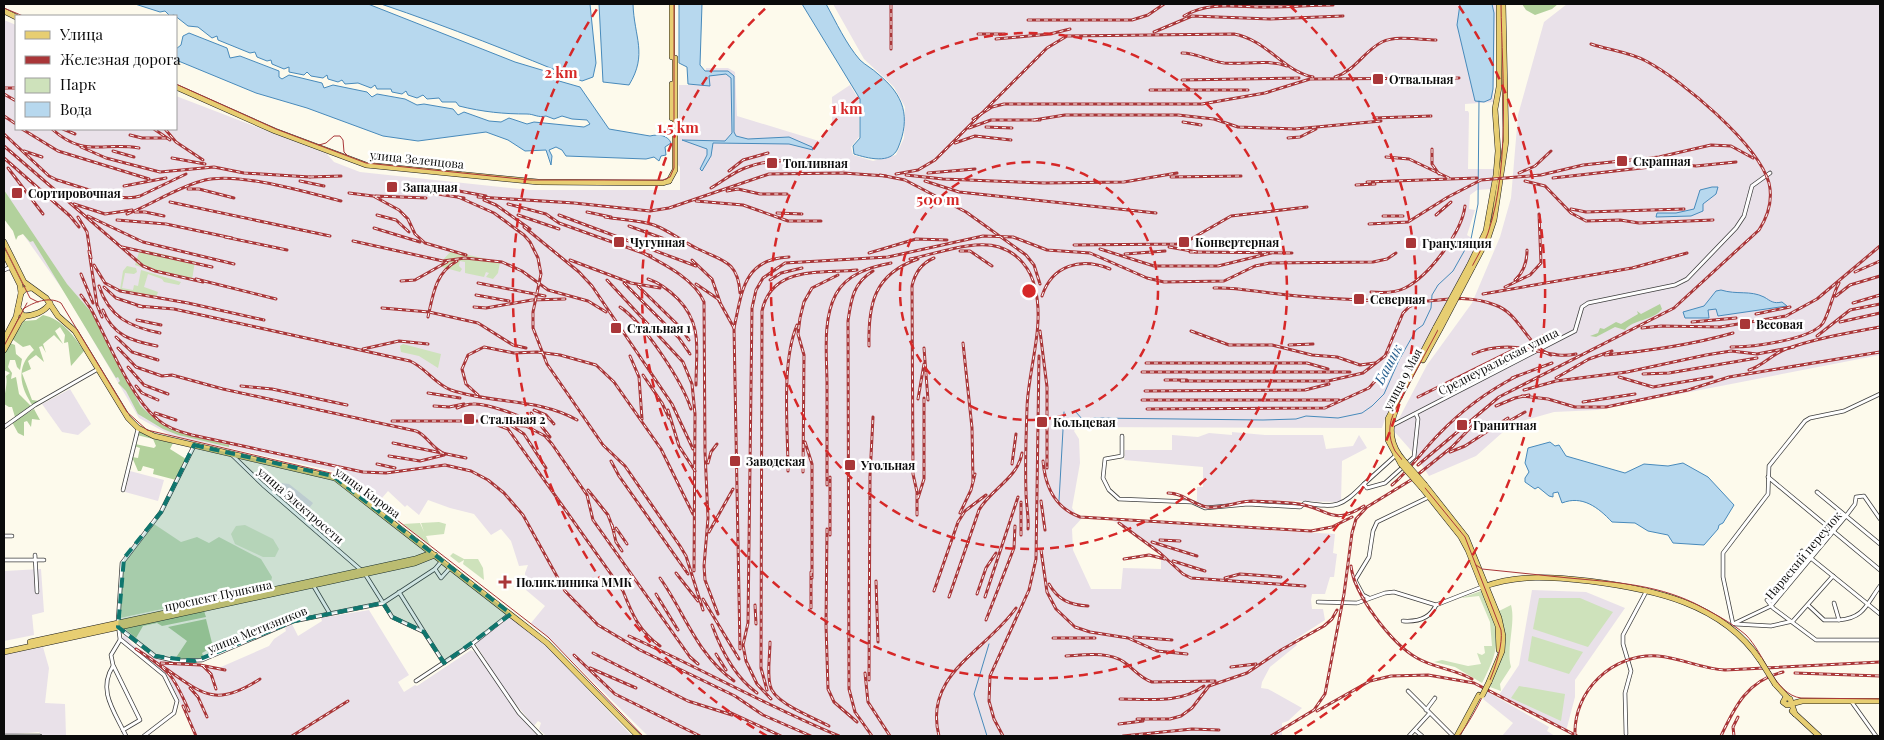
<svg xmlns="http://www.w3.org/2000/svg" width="1884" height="740" font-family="'Playfair Display',serif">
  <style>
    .industrial { fill: #e9e1e9 }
    .green { fill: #cee2bb }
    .forest { fill: #b2d19c }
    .pitch { fill: #dfebcb }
    .water { fill: #b7d8ee; stroke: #488abb }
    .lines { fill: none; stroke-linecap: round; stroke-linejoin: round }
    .stream { stroke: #488abb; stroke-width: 1 }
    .minor-casing { stroke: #3e3e3e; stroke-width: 4.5 }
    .major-casing { stroke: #1c1c1c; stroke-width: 6 }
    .minor { stroke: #fff; stroke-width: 3 }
    .major { stroke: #e7ce72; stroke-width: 5 }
    .tram { stroke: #a93638; stroke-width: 1 }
    .rail-casing { stroke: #a93638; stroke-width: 3 }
    .rail { stroke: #fff; stroke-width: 1; stroke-dasharray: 4; stroke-linecap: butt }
    .major-bridge-casing { stroke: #1c1c1c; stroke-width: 6; stroke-linecap: butt }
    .major-bridge { stroke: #e7ce72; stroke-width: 5 }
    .marked { fill: #0f766e; fill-opacity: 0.2; stroke: #0f766e; stroke-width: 4; stroke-dasharray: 10 6; stroke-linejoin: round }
    .ring { fill: none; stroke: #d62828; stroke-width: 2.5; stroke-dasharray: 9 6 }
    .poi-dot { fill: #a93638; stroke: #fff; stroke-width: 2 }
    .labels { text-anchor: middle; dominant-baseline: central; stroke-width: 5; stroke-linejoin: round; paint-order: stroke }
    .poi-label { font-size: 12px; font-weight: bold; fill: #0b0b0b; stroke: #fff; text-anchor: start }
    .street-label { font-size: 12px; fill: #0b0b0b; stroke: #fff }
    .water-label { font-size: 14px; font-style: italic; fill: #255d8d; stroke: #fff }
    .centre { fill: #d62828; stroke: #fff; stroke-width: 2.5 }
    .ring-label { font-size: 15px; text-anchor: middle; font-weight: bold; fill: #d62828; stroke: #fff; stroke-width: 5; stroke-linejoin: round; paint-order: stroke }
  </style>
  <rect width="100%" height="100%" fill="#fdfaec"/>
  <g class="industrial">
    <path d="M833 4H1496L1493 102 1465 104V111H1468L1469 113 1468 169H1495L1491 189 1477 190 1470 195 1469 209 1475 210 1467 235 1479 243 1386 416 1382 428 1077 427 1074 431 1079 439 1080 463 1072 508 1076 514 1083 517 1072 529 1073 550 1091 589H1121L1123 568 1161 569V554L1128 529 1113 521 1335 534 1333 553 1337 554 1334 577H1330L1325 594H1312L1311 600 1312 609H1323L1325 620 1294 640 1297 645 1270 667 1262 682 1261 688 1268 689 1302 708 1288 721 1282 723V736H648L546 635 531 623 545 606 526 590 525 573 528 565 519 566 511 541 501 529 491 535 474 514 450 508 428 500 419 515 407 505 405 507 388 491 382 498 347 474 170 435 139 418 65 293 23 234 4 215V20L16 25V129H176V96L327 154 334 162 360 172 530 190H680V167L678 165 679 85H705L706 68H728L735 72 737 116 819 141 832 126V97L850 85 859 100V137L851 147 853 155 873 161 896 155 904 138 905 107 894 87 864 59Z"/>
    <path d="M1567 4H1880V355L1597 410 1554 412 1512 424 1476 456 1429 476 1416 456 1393 430 1427 365 1472 303 1500 237 1511 198 1518 115 1544 22Z"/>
    <path d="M70 389 91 424 78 435 62 432 42 404Z"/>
    <path d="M1232 432 1265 435H1323L1326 449 1353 446 1359 435 1367 448 1342 461 1341 502 1248 500 1221 506 1202 505 1197 502V487H1203V467L1124 460 1125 450H1172V435L1198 437 1209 433 1232 435Z"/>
    <path d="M130 471 164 480 158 501 125 492Z"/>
    <path d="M281 483 289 484 313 503 303 516 275 492Z"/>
    <path d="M41 569 44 612 32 615 34 635 4 641V571Z"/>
    <path d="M1532 590 1586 592 1625 608 1575 680V697L1566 731 1499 695 1519 665Z"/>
    <path d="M369 610 409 675 398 682 404 692 415 685 417 686 471 650 476 653 519 716 538 736H195L168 677 124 642 122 637 125 635 132 644 154 658 171 663 221 667 269 646 274 639 286 631 285 628 292 624 298 636 322 621 321 618Z"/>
    <path d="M510 617 542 641 632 736H546L539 729 541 723 538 721 534 726 505 691 475 643Z"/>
    <path d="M43 647 49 668 45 703 65 704 66 736H43L39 732 4 735V655Z"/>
    <path d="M1486 691 1549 727 1547 731 1555 736H1502L1513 723 1483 699Z"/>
  </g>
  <g class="green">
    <path d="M140 249 184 259 186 262 188 260 195 261 192 280 161 274 135 265Z"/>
    <path d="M451 251 500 262 498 273 493 279 486 277 489 273 486 272 484 277 465 273V262L460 261 459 266 462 269 460 272 442 267 443 260Z"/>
    <path d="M127 266 136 268 137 272 134 274 125 273 122 288 133 290 134 285 138 286 141 270 181 282 179 285 164 282 162 279 148 274 144 287 158 292 156 298 120 290 123 271Z"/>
    <path d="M403 344 441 354 438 368 419 356 401 352 400 346Z"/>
    <path d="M439 522 446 524 444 534 426 536 430 545 403 524 420 523 424 532 421 523Z"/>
    <path d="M154 524 181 542 197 537 209 543 219 537 261 559 272 577 270 586 120 618 124 564Z"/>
    <path d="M453 553 464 559H478L483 568 484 580 463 564 464 560 459 563 450 556Z"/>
    <path d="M1481 591 1484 593C1499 632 1503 644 1482 683L1455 667 1434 662 1442 660 1468 666 1481 664 1477 653 1482 655 1485 653 1484 646H1492L1490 622 1479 596 1461 598Z"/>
    <path d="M1539 598H1580L1613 612 1588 647 1533 629Z"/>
    <path d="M1511 605C1516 623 1506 648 1511 667L1500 684 1501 691 1490 687 1504 651 1499 611Z"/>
    <path d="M1532 636 1583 652 1569 674 1528 661Z"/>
    <path d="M1519 686 1565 694 1561 721 1511 698Z"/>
  </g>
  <g class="forest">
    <path d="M1522 4H1558L1552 9 1535 15 1526 10Z"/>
    <path d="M4 190 67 284 92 313 140 405C166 433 193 436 229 445V447L178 435 163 429 138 414 126 391 118 383 120 381 118 377 116 378 33 241 30 242 23 234 18 236 16 240 13 231 4 219Z"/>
    <path d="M1660 304 1662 309C1653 321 1633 319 1625 330L1615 327 1596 337 1590 336 1598 333 1600 328 1604 329 1616 322 1621 324 1638 314 1637 311 1641 314Z"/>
    <path d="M43 315C62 319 74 336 84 351L71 366 68 342 64 343 65 335 60 327 55 331 63 344 54 335 43 344 46 353 42 346 39 347 44 362 36 355 28 361 31 369 22 373 32 400 39 401 33 406C20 387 15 367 34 350L30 345 23 347 12 339 24 321 36 320Z"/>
    <path d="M10 343 15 345 16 354 22 359 20 370 17 367 15 360H10L8 367 12 373 11 379 16 377 19 394 31 406 15 417 12 407H9L4 404C4 394 8 384 6 376L10 373 4 370V354Z"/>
    <path d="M34 409 40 420 32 419 31 427 27 421 24 422V436L18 433 12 422Z"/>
    <path d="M138 431 155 439 173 443 170 449 186 459 176 480 153 474 154 469 143 466 141 471H138L132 457 138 458 140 448 134 446 135 444 154 448 156 446 153 439 137 435Z"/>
    <path d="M204 611 206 617 162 626 157 623 143 626 136 638 124 628Z"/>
    <path d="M206 619 213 647 202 653 204 658 175 659 187 641 168 627Z"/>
  </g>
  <path class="pitch" d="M245 525 273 539 279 549 275 557H263L235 544 231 534 236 526Z"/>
  <g class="water">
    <path d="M135 4H368L515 62 555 74 559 81 580 87 609 129 650 136C658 134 668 135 671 143L665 147 666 155 661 156 659 161 654 157 646 159 566 156 562 150 556 147 549 150 552 156 551 165 546 150 525 151 508 140 486 132 418 141 383 136 307 108 256 93 176 60V49L181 45 183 36 189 33 227 48 230 58 240 56 279 71V77L282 79 289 75 322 83 324 88 333 85 367 92 372 97 377 94 405 99 417 105 424 104 453 109 458 115 464 112 489 121 501 122 509 118 527 124 534 122 584 127 590 124 587 120 572 119 562 116 554 119 546 116C538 118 534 114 527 114 504 114 483 112 459 106L456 102H442L439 98 427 99 423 95 417 98 408 95 406 91 402 94 392 92 391 89H377L375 85 371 88 358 83 345 84 342 80 338 82 328 79 327 75 323 78 311 76 307 72 304 75 289 72V67L284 69 272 64 271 60 267 61 257 57 255 52 250 53 218 40 217 36 212 38 198 27 188 26 174 15 170 16 165 11 160 12Z"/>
    <path d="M381 4H590L596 63 593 77 582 81C517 54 449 27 381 4Z"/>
    <path d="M599 4H633C634 37 648 54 629 85L603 82Z"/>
    <path d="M679 4H702L700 65 705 71H728L734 76V132L736 136 748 139 789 137 812 147 813 150 789 144 713 143 711 156 702 171 700 169 707 155V149L682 140 725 141 732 133 731 78 726 74 709 76 710 86 688 84 687 67 679 63Z"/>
    <path d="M802 4H826C836 22 846 44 860 60 865 65 873 69 878 74 904 95 911 117 898 148 891 165 867 158 854 154L853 146 860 138V99Z"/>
    <path d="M1460 4H1492L1494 13 1493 89 1491 99 1484 102 1475 101 1457 25Z"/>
    <path d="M1712 187H1718L1716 194 1703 204V211L1691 216 1656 217 1657 213H1676L1694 209 1700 190Z"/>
    <path d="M1721 290C1737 295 1750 290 1764 297 1771 301 1773 304 1782 302L1787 306 1718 316 1716 309 1708 310 1709 318H1685L1683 312 1704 306 1716 291Z"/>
    <path d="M1550 442 1555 446 1559 445 1566 456 1625 473 1644 464 1668 466 1683 463 1708 477 1734 505 1723 523 1719 525 1718 529 1704 545 1673 543 1668 535 1648 531 1635 523 1612 522C1598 507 1582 495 1562 503L1558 492 1553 493V497L1549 496 1538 487 1535 489 1525 482V478L1529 472 1525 463 1528 448Z"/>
  </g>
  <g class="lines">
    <g class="stream">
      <path d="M1075 411 1083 420 1095 418 1263 420 1296 419 1306 416 1338 418 1362 413 1372 406 1384 394 1399 360 1416 330 1423 325 1431 308 1432 295 1438 285 1453 271 1471 239 1478 204 1479 101"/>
      <path d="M1059 501 1064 412"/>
      <path d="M987 736 974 694 989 644"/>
    </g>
    <g class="minor-casing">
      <g id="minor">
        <path d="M4 270 11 267"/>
        <path d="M1391 426 1575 331 1582 307 1588 303 1675 285 1687 279 1736 228 1744 216 1752 186 1770 173"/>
        <path d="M4 427 35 405 98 369"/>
        <path d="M1122 436V456L1105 459 1103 478 1109 490 1119 499 1192 502 1205 508 1248 504 1300 507 1305 503C1337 508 1341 507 1364 484"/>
        <path d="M232 455 263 485 361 570"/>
        <path d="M1395 456 1364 484 1367 488 1385 483 1414 457 1418 419 1416 414"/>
        <path d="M1768 477 1880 570"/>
        <path d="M123 490 138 429"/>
        <path d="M1817 492 1880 544"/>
        <path d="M4 536H12"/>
        <path d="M1802 551 1880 614"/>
        <path d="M35 555 37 592"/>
        <path d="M4 560H44"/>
        <path d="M435 569 441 578 450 568"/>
        <path d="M365 574 392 617 424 632 444 663"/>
        <path d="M313 585 329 612"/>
        <path d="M399 592 424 632"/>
        <path d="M1369 598 1363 595 1355 580 1369 557 1373 531 1377 522 1429 497"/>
        <path d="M1767 600 1773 608 1816 640H1880"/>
        <path d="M1318 602 1357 603 1385 593 1394 592 1436 605 1482 587"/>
        <path d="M1834 603 1839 620C1864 618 1866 605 1880 586"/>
        <path d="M1808 605 1824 620H1839"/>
        <path d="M1403 621C1417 622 1430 619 1436 605"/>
        <path d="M1733 624 1723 577V553L1768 494 1769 466 1805 421 1810 418 1844 411 1880 394"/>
        <path d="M1733 624 1771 606 1846 516 1855 504 1856 497 1864 496 1880 519"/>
        <path d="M1735 624 1771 626 1793 621 1833 576"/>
        <path d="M118 627 155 656 176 661 202 660 294 621 383 603 435 569 440 563"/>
        <path d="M120 640 111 655 113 665 140 720 123 730"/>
        <path d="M472 644 519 713 541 736"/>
        <path d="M113 666C97 691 115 712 126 736"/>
        <path d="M416 681 472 644 510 614"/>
        <path d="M1408 691 1453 736"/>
        <path d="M1851 701 1876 736"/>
        <path d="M1426 710 1435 698"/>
        <path d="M1415 730 1422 736"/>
        <path d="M1626 734 1625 693 1631 671 1623 644V635L1647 590"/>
        <path d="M4 736H40"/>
        <path d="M144 736 174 713 177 701 164 675 120 639 118 623 122 563 161 512 194 446"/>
        <path d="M1409 736 1429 714"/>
      </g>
    </g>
    <g class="major-casing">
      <g id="major">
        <path d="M672 4V57"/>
        <path d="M4 11 16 17"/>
        <path d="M672 84V118"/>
        <path d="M176 87 275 131 366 165 538 182 663 183 669 181"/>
        <path d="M669 181 675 170V58"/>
        <path d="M4 242 24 282 46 298 58 316 75 331 128 418 138 428 154 436 335 478 547 643 638 736"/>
        <path d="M4 253 20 285 21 293"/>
        <path d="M1469 266 1486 231 1496 175 1498 151 1495 109 1499 87V4"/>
        <path d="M1472 268 1488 238 1494 220 1506 141 1503 4"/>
        <path d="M18 308 23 316C33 316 45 312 50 303"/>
        <path d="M4 340 16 317 21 293 25 289 31 288"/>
        <path d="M4 350 20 321 25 316"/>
        <path d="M1423 360 1440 329"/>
        <path d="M1396 409C1388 429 1390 445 1404 461"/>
        <path d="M1401 464 1388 440V419L1436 327"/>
        <path d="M1425 485 1466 537 1499 618 1503 636 1502 651 1489 682"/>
        <path d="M1422 488 1461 537 1468 550 1498 626 1499 650"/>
        <path d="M1483 587C1518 574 1552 577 1589 581 1652 589 1722 603 1760 660"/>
        <path d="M30 642 415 559 431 553"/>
        <path d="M4 652 415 563 435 555"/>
        <path d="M1775 684 1787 697"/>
        <path d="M1792 711 1819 736"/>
        <path d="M1795 714 1790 699 1786 697 1783 702 1787 705 1802 701H1880"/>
        <path d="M1457 736 1479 695"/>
      </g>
    </g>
    <use href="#minor" class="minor"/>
    <use href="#major" class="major"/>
    <g class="tram">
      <path d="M4 8 23 16"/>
      <path d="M176 84 276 129 366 163 530 180H663L670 177 674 168V4"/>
      <path d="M319 145 326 143 334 136H340L343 140 344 152 347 155"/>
      <path d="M4 246 30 298 38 302"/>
      <path d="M23 309C34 302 49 296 61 303L127 412 147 430 339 475 548 637 643 736"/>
      <path d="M4 346 27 303"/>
      <path d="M1476 565 1482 569C1511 572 1540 575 1569 578 1612 582 1654 584 1694 603 1711 612 1731 622 1746 635 1764 653 1775 695 1801 698L1880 699"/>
      <path d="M1459 736C1476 714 1505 657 1501 630L1465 537 1395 451C1388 437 1388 425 1395 410L1483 246C1512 179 1502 77 1501 4"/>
    </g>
    <g class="rail-casing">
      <g id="rail">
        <path d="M1184 16C1210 0 1241 8 1271 7 1292 7 1312 5 1333 5"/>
        <path d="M1028 20H1132L1148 15 1164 4"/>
        <path d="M1154 32 1192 16 1270 19 1343 16"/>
        <path d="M978 34H1005"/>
        <path d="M996 39 1050 34 1070 29"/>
        <path d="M891 49V4"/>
        <path d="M1182 53C1197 53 1209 61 1224 63 1245 65 1267 59 1287 66"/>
        <path d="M1335 77C1355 71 1364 51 1382 42 1397 35 1420 40 1436 40"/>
        <path d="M1182 80 1299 78"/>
        <path d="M4 88H16"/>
        <path d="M1150 90H1248"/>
        <path d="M4 94 16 101"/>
        <path d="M4 116 16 124"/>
        <path d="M1374 118 1431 116"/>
        <path d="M973 119 992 107 1004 104H1202L1265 93 1310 79 1459 78"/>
        <path d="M1034 120 1065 115H1178L1214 119 1238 127 1295 129 1381 121"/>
        <path d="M1183 122 1201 125"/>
        <path d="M986 127 1012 128"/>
        <path d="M969 128 991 120H1040"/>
        <path d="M22 129 58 151 149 179"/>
        <path d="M52 129C84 158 102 142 139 148"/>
        <path d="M63 129 75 134"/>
        <path d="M154 129 170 140"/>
        <path d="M165 129 176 142 203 160"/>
        <path d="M4 134 49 176 57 180C79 186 119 203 140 196L186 174"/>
        <path d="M130 135 142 138H167"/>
        <path d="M1288 138 1300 137 1316 129"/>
        <path d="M955 143 975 136 1011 140"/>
        <path d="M4 146 143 266 155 271 203 282"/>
        <path d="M81 147 106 158 160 172 214 167 244 173 310 177"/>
        <path d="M1432 149V164L1439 174"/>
        <path d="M24 151 42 157"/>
        <path d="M113 151 134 157"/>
        <path d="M1386 157 1409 159 1449 178"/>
        <path d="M4 158 70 216 79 227"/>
        <path d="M172 158 205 164"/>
        <path d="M8 168 43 214"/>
        <path d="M729 171 743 160 768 153"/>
        <path d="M928 173 975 169"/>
        <path d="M1519 173 1535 166 1551 151"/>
        <path d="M896 174 918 170 935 160 1047 48 1067 36 1234 34C1267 40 1283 71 1313 77"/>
        <path d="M880 175 905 180 966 212 1026 255 1034 265 1040 284"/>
        <path d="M906 175 943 179 1044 183 1124 182 1177 173"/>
        <path d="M310 177 341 176"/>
        <path d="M1171 177 1241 176"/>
        <path d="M1553 178 1677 164 1696 166 1736 162"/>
        <path d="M300 181 324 186"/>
        <path d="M925 181 959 192 1156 213"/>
        <path d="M1525 181 1545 186 1571 213 1586 221 1620 220 1639 223 1713 220"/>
        <path d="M1367 182 1477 178"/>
        <path d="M1356 185 1375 184"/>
        <path d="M124 186 166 178"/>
        <path d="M432 186 486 196"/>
        <path d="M711 188C723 181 732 173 745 168 775 156 814 160 844 169"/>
        <path d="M188 189H199L234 198"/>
        <path d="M418 191 464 198"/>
        <path d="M727 191 738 189 760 194H787"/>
        <path d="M349 193 381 197"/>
        <path d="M376 196 426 198"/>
        <path d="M375 197 399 210 408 219 415 234 425 243 466 255"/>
        <path d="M458 197 494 213 524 235 530 242 538 258 541 274 533 312V328L547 364 603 445 625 466 680 546 686 556 703 610"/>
        <path d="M478 197 574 203 650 211 669 208 769 174 843 173 886 176"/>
        <path d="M484 200 496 205 530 229"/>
        <path d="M696 201 743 205 788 221H821"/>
        <path d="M170 202 330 236"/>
        <path d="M74 204 105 214 132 210"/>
        <path d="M508 204 546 214 559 223 651 256"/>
        <path d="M1571 209 1586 212 1684 209"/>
        <path d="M135 212H145L164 216"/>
        <path d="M587 212 611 217"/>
        <path d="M777 213 802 214"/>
        <path d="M127 214C153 204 177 187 205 180 239 172 306 192 341 201"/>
        <path d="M377 215 396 220 409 232"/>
        <path d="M518 215 559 229"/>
        <path d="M559 215 696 266"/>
        <path d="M1436 215 1451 202"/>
        <path d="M88 216 143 242 234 264"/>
        <path d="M1383 216H1403"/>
        <path d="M78 217 87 232 91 258"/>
        <path d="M605 217C621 220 639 220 654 225 670 231 683 242 698 249 723 261 738 261 740 293"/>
        <path d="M117 220 166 224 232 238"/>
        <path d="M1369 224 1408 222 1448 197 1481 180 1541 175 1583 165 1659 157 1711 145 1731 146 1753 158"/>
        <path d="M629 226 681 245"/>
        <path d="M524 227 579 272 592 286 672 404 693 449"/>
        <path d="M374 228 420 242"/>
        <path d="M225 237 287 250"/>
        <path d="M353 241 443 261 465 258 502 262 522 271 548 290 588 301 606 312"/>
        <path d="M1074 245 1177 244 1191 239 1231 216 1307 207"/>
        <path d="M122 247 212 267"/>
        <path d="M1169 247 1197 252"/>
        <path d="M1100 249 1154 266H1218L1271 253"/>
        <path d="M89 251 97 305 102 317"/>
        <path d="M960 251H970L992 266"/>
        <path d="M1190 252 1292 253"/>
        <path d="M869 253 916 239 947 240"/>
        <path d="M645 254C666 265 695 280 704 302L705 452 708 518 704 566 705 580 718 614"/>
        <path d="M1125 254 1165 251"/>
        <path d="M910 259C936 254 974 239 999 247 1018 253 1031 269 1035 288 1045 326 1028 370 1027 408 1026 436 1025 464 1026 492 1026 504 1029 517 1028 529"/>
        <path d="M570 260 631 283 660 288"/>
        <path d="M692 260 712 279 720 302"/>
        <path d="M94 265 105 283 120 291 188 303 264 320"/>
        <path d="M1855 272 1880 261"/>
        <path d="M81 274 93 303"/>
        <path d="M196 279 276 299"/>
        <path d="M648 279C660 283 669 290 678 299 703 325 696 350 696 385"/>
        <path d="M607 280 683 362 692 384 695 414 694 571"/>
        <path d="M770 280 781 273 802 268"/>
        <path d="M1515 280C1524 272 1527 262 1527 250"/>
        <path d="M401 281 415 280 447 262"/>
        <path d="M478 283 545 296"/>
        <path d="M624 283 679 338 690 354"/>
        <path d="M696 284 718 299 734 328"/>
        <path d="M99 286C109 317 130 327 160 333"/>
        <path d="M638 286 680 327 689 340"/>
        <path d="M104 287 116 298 143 307"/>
        <path d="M1505 287 1530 275 1541 263 1539 214"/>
        <path d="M1214 288C1237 287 1257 292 1279 294 1320 299 1363 300 1405 302 1438 303 1462 292 1495 305 1521 314 1525 345 1551 355"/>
        <path d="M1371 292C1382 293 1395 293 1405 288 1429 276 1462 232 1465 206"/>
        <path d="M1483 294 1632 268 1687 253"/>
        <path d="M81 295 91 309C108 341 130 396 157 419 167 428 180 432 192 435L363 472 386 473 445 465 471 471 488 480 504 493 523 515 565 591 598 625 640 650 735 696 763 715 811 736"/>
        <path d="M476 295 509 301"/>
        <path d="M1042 296C1052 265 1081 257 1110 269"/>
        <path d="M1836 296 1850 285 1880 276"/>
        <path d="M1853 303 1880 295"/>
        <path d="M138 306 174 309 410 361C426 368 435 384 451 390 492 404 539 398 577 420"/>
        <path d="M474 307 486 308 532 300 565 299"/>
        <path d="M620 307C644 323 682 381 691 409"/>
        <path d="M382 308 429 312 478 323 513 345 526 348"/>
        <path d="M103 310C113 336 132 341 157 346"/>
        <path d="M1756 314 1790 307"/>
        <path d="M428 317C433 295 435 273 457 261"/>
        <path d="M137 320 161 325"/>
        <path d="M1692 322 1736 318"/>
        <path d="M1840 322 1880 313"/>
        <path d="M1642 328 1661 326 1720 327 1786 316 1817 299 1880 246"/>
        <path d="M1040 331 1047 387V468"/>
        <path d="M1191 331 1229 345H1272L1312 355 1337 357 1360 365 1375 363"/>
        <path d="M1817 336 1850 310 1880 304"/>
        <path d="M116 337 132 352 158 360"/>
        <path d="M963 343 972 428 973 481"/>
        <path d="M1289 345 1313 344"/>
        <path d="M869 346C868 304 874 274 918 259"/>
        <path d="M1731 347C1752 347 1811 340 1823 323 1830 311 1832 296 1839 283"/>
        <path d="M118 348 136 367 162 376 172 375 223 389 416 431C427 435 431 448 445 454"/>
        <path d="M924 348 928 400"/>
        <path d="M363 349 399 341 428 344"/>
        <path d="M1473 354C1493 345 1517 346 1538 351 1551 354 1562 357 1576 354"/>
        <path d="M1605 355C1649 351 1691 345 1733 333"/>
        <path d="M630 356 639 377 642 419"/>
        <path d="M1146 363H1307L1328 369"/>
        <path d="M128 367 144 385 168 394"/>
        <path d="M1749 370C1763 366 1772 354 1786 349 1816 338 1849 333 1880 327"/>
        <path d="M1142 372H1350"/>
        <path d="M1643 374 1669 373 1757 358"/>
        <path d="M643 375 662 403 669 418"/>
        <path d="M1619 377 1653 387 1712 377"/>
        <path d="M1512 378 1552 363"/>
        <path d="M1556 378 1589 359 1612 351"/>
        <path d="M1165 380H1187"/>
        <path d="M1181 381H1328L1363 373 1385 356 1403 313 1409 307 1418 303"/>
        <path d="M136 386 142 393 158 400"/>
        <path d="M241 386 272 389 347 405"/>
        <path d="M1524 390 1556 381 1627 372 1706 355 1731 351 1757 354 1794 347"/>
        <path d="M1145 391 1305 390 1329 384"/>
        <path d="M428 393 460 398"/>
        <path d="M478 395 466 384 462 369 468 355 484 347 514 353 537 352 560 355 596 365 614 382 661 449 693 514"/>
        <path d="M1522 396 1548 399 1575 407H1606L1688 390 1729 377 1880 352"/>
        <path d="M1418 397 1513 350"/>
        <path d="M918 399 924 364"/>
        <path d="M1142 400H1339"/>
        <path d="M1583 402 1635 394"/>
        <path d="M434 406 449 407 464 404"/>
        <path d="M1496 406 1515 398 1529 395"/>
        <path d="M457 408C462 406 467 404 473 404 486 403 524 416 534 425"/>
        <path d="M1147 409 1325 408 1369 388 1383 372 1390 353"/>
        <path d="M534 410 546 415 554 424"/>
        <path d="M668 410 679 446 695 471"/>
        <path d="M155 413 176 420"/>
        <path d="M531 413 550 437"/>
        <path d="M392 421H487L508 429 623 591C632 614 639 631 660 646"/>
        <path d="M1504 424 1525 412"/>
        <path d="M509 425 526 426 545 436 552 444 587 495 593 520 690 657 698 664"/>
        <path d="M512 426 524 434 546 468"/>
        <path d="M805 442 812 464V578"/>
        <path d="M393 443 466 458"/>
        <path d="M1450 452 1465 446 1508 418"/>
        <path d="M389 456 420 461 444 455"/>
        <path d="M611 461 619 476 688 574"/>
        <path d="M1043 461C1045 486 1055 508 1080 517L1311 531 1332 527 1352 517"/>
        <path d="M708 463 711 452 717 444"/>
        <path d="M377 464 395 468"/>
        <path d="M1012 464 1016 434"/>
        <path d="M1418 465 1499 397 1674 308 1759 230C1768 216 1773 200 1769 183 1758 144 1682 80 1646 61 1629 52 1609 50 1591 44"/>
        <path d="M788 471C788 429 781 363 797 325"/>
        <path d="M803 472 804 355 798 334 800 318 804 302 812 288 838 275"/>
        <path d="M827 485C827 452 827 419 827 385 827 357 822 320 836 294 847 274 870 267 891 263"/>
        <path d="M1392 485C1410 470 1422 451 1439 434 1461 411 1488 391 1517 376"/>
        <path d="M588 490 608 515 614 531"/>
        <path d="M1168 493C1184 493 1193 505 1207 507 1223 509 1237 501 1253 501 1268 502 1284 502 1299 504 1328 508 1331 527 1364 506"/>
        <path d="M918 498 924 479V398"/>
        <path d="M1041 501 1045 530"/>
        <path d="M960 513 971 490 975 474"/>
        <path d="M917 515V492L913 474 912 286C915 272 922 263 934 258"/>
        <path d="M1119 523 1160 553 1183 574 1191 578 1305 586"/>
        <path d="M612 525 616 542 622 551"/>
        <path d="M616 528 627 544"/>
        <path d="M827 529 826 625 828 689 834 702 857 722"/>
        <path d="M709 532 733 489"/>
        <path d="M830 535V477"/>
        <path d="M1021 535V502"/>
        <path d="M1160 540 1180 541"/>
        <path d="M1152 542 1197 556"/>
        <path d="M1041 550 1047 592 1056 609 1075 627 1090 632 1128 638 1157 651 1187 654"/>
        <path d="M1124 559 1149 555 1165 559"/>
        <path d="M1173 561 1205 571"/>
        <path d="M1351 566C1354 595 1392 644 1417 658 1434 668 1454 669 1472 679"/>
        <path d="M676 573 698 601"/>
        <path d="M660 578C685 613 697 655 734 681"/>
        <path d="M1225 578 1240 574 1281 577"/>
        <path d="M876 581 878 642"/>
        <path d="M1049 584C1058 600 1070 605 1088 606"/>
        <path d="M934 591 958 522 965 511 986 495"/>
        <path d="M656 594 678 630"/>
        <path d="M977 594 986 568 996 553"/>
        <path d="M949 597 979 510C991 489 1018 478 1022 453"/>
        <path d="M985 597 1018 497"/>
        <path d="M703 599 739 659"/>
        <path d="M755 605 756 624"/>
        <path d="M811 608V572"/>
        <path d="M986 620 1014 548 1015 526"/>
        <path d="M712 625C721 650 735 677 757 693"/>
        <path d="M629 636C700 668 767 706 839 736"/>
        <path d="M1134 637 1172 640"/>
        <path d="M1053 638H1095"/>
        <path d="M770 642C770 656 767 672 770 685 773 703 813 717 829 726"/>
        <path d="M136 649C170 671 173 674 189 711"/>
        <path d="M740 649 734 328C742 292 743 259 789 257"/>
        <path d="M593 653 688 701 732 715"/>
        <path d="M716 654 726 670"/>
        <path d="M574 655 615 694 700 736"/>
        <path d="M1066 656C1084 655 1108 651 1124 662 1134 669 1140 678 1152 682L1215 681"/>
        <path d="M161 663 200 665 225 670"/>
        <path d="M162 666C202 693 214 709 260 679"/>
        <path d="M203 666 211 674 216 689"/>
        <path d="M1231 667 1256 664"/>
        <path d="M590 668 636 688"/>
        <path d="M865 673 868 702 890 736"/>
        <path d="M1795 673 1880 676"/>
        <path d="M869 680 870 476 873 417"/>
        <path d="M190 688 198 697 207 717"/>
        <path d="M767 690 761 668 762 311C772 265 821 274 857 270"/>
        <path d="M771 699 757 684 746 661 743 645 748 623 752 308 756 290 763 278 785 263 888 257 983 236 1013 237 1047 250 1090 253 1147 278 1164 282 1224 281 1255 266 1270 263 1373 262 1387 259 1396 253"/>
        <path d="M1120 699C1148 699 1180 704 1204 686"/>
        <path d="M183 706 196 736"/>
        <path d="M727 711 781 736"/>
        <path d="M1317 711 1370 681 1391 676 1428 675 1474 683 1577 736"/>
        <path d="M1137 719H1170L1181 716 1192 708 1209 686 1247 673 1281 650 1324 626 1332 619 1337 610"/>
        <path d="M1119 724 1143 721"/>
        <path d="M292 736 348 701"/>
        <path d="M872 736 855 712 849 689 848 321C851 300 853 283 873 271"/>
        <path d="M939 736C923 674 985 652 1016 608"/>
        <path d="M1003 736 994 719 989 701 990 676 1029 590 1036 559 1039 356"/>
        <path d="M1123 736 1192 729 1219 730"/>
        <path d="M1271 736 1314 710 1325 694 1344 594 1352 533 1356 519 1367 507 1411 480 1452 447 1475 423"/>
        <path d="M1575 736C1573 691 1612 653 1658 656 1681 658 1702 669 1725 670L1880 662"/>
        <path d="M1721 736C1735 706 1748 680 1783 672"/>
        <path d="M1734 736 1733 727 1738 717"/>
      </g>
    </g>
    <use href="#rail" class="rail"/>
    <g class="major-bridge-casing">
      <g id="major-bridge">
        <path d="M1436 327 1469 266"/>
        <path d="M1440 329 1472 268"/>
        <path d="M1404 461 1425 485"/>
        <path d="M1401 464 1422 488"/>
        <path d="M1760 660 1775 684"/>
        <path d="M1482 696 1489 682"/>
      </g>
    </g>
    <use href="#major-bridge" class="major-bridge"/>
  </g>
  <path class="marked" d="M194 445 333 476 511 614 444 663 424 632 392 617 383 603 294 621 195 661 155 656 118 627 124 558 161 512Z"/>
  <g class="ring">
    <circle cx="1029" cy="291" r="129"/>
    <circle cx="1029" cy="291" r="258"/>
    <path d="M1290 6A387 387 0 1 1 768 6"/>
    <path d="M767 736A516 516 0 0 1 599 6M1459 6A516 516 0 0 1 1291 736"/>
  </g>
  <g class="poi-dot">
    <rect x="1372" y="73" width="12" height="12" rx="2.5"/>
    <rect x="1616" y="155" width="12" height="12" rx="2.5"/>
    <rect x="766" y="157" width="12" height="12" rx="2.5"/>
    <rect x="386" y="181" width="12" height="12" rx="2.5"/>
    <rect x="11" y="187" width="12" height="12" rx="2.5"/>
    <rect x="613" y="236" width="12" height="12" rx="2.5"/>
    <rect x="1178" y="236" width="12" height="12" rx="2.5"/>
    <rect x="1405" y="237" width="12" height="12" rx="2.5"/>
    <rect x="1353" y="293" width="12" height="12" rx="2.5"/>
    <rect x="1739" y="318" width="12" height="12" rx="2.5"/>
    <rect x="610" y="322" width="12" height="12" rx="2.5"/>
    <rect x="463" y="413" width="12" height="12" rx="2.5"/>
    <rect x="1036" y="416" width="12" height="12" rx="2.5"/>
    <rect x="1456" y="419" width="12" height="12" rx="2.5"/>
    <rect x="729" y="455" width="12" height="12" rx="2.5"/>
    <rect x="844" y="459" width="12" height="12" rx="2.5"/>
    <path d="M502.5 574.5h5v5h5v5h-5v5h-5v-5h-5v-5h5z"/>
  </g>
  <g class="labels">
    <g class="poi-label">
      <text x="1389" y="79">Отвальная</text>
      <text x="1633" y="161">Скрапная</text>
      <text x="783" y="163">Топливная</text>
      <text x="403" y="187">Западная</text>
      <text x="28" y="193">Сортировочная</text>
      <text x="630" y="242">Чугунная</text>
      <text x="1195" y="242">Конвертерная</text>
      <text x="1422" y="243">Грануляция</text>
      <text x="1370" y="299">Северная</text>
      <text x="1756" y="324">Весовая</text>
      <text x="627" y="328">Стальная 1</text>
      <text x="480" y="419">Стальная 2</text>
      <text x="1053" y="422">Кольцевая</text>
      <text x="1473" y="425">Гранитная</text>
      <text x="746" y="461">Заводская</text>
      <text x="861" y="465">Угольная</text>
      <text x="516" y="582">Поликлиника ММК</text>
    </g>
    <g class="street-label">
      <text transform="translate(417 159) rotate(6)">улица Зеленцова</text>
      <text transform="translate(1498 361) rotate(-27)">Среднеуральская улица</text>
      <text transform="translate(1402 379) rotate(-62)">улица 9 Мая</text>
      <text transform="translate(368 492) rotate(36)">улица Кирова</text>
      <text transform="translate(301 505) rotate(41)">улица Электросети</text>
      <text transform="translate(1803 555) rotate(-50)">Нарвский переулок</text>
      <text transform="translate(218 595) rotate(-12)">проспект Пушкина</text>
      <text transform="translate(257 629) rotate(-22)">улица Метизников</text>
    </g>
    <g class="water-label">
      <text transform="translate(1388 364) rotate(-62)">Башик</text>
    </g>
  </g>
  <circle cx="1029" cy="291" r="8" class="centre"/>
  <g class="ring-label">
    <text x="561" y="78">2 km</text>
    <text x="847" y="114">1 km</text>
    <text x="678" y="133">1.5 km</text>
    <text x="938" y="205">500 m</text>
  </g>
  <rect width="1884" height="740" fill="none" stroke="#0b0b0b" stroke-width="10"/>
  <rect x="15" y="15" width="162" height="115" fill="#ffffff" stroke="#9d9d9d"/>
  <rect x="25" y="31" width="25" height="8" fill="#e7ce72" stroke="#9d9d9d"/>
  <text x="60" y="40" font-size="15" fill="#0b0b0b">Улица</text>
  <rect x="25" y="56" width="25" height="8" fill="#a93638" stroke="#9d9d9d"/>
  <text x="60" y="65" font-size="15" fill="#0b0b0b">Железная дорога</text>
  <rect x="25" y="78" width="25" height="15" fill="#cee2bb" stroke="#9d9d9d"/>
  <text x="60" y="90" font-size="15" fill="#0b0b0b">Парк</text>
  <rect x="25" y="102" width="25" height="15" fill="#b7d8ee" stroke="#9d9d9d"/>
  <text x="60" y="115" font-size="15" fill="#0b0b0b">Вода</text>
</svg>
